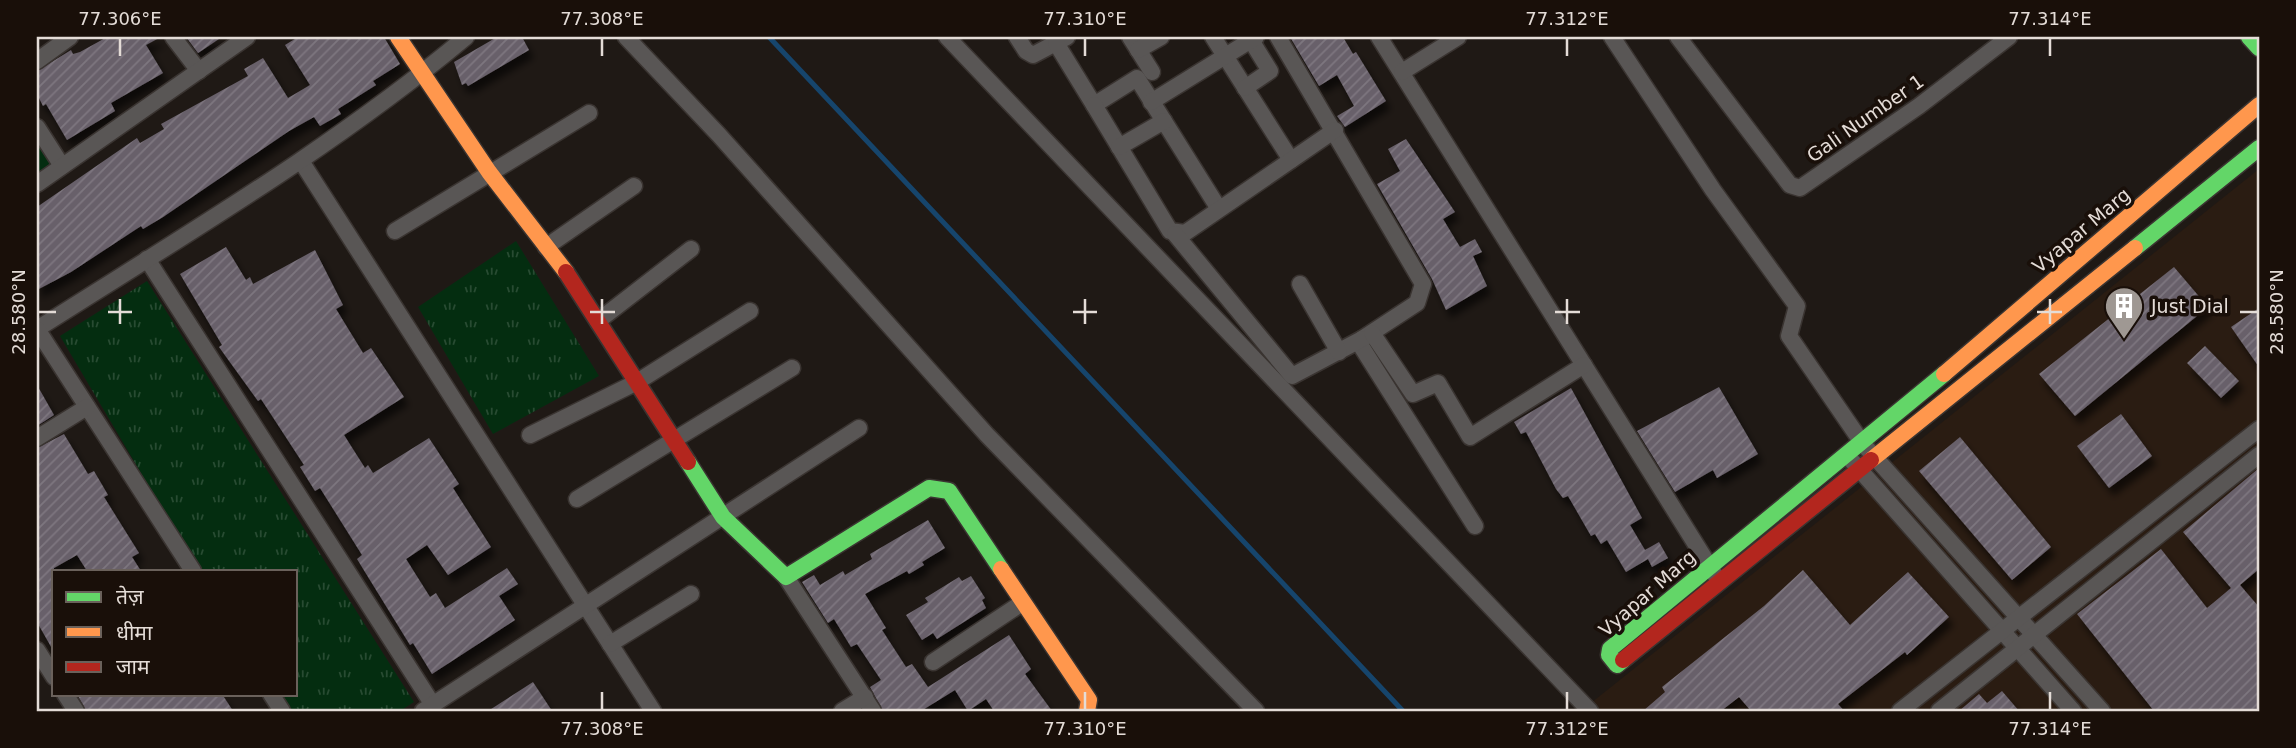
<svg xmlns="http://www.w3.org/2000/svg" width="2296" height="748" font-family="'DejaVu Sans','Noto Sans Devanagari',sans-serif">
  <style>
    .built { fill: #2a1c12 }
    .park { fill: url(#park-tufts) }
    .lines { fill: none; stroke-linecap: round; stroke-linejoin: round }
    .stream { stroke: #16456c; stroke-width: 5 }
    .building { fill: url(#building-hatch); filter: url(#shadow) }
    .street-casing { stroke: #3a3431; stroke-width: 19 }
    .fast-casing { stroke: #3a3431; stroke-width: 19 }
    .slow-casing { stroke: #3a3431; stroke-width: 19 }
    .jam-casing { stroke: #3a3431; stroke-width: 19 }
    .street { stroke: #595655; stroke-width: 16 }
    .fast { stroke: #63d668; stroke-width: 16 }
    .slow { stroke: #ff974d; stroke-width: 16 }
    .jam { stroke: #b3261e; stroke-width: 16 }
    .ticks { fill: none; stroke: #e4dcd7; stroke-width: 2.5 }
    .labels { text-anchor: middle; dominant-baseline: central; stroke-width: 7; stroke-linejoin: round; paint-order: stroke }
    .street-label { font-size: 19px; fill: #e4dcd7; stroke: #190f09 }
    .poi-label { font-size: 19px; fill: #e4dcd7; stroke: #190f09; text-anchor: start }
    .neatline { fill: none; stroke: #e4dcd7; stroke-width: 2.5 }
    .ticks-label { font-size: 18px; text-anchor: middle; fill: #e4dcd7 }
  </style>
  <defs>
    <pattern id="park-tufts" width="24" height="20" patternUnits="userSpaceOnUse" patternTransform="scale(1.75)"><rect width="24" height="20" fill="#042d10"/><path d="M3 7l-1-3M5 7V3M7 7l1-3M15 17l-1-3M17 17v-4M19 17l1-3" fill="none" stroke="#284b32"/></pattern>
    <pattern id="building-hatch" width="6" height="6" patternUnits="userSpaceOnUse" patternTransform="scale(1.75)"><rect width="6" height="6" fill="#68606a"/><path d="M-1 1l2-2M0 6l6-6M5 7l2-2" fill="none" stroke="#7d767f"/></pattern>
    <filter id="shadow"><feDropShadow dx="4.5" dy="8" stdDeviation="3.5" flood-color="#0009"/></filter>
  </defs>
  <rect width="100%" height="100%" fill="#1f1915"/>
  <path class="built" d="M2259 169V711H1581Z"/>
  <g class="park">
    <path d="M37 138 53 164 37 174Z"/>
    <path d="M516 241 599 376 493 434 418 307Z"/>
    <path d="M147 281 414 702 400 711H284L271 694H296V571H199L60 336Z"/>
  </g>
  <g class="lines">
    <path class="stream" d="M769 37 1403 711"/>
  </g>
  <g class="building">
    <path d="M107 37H161L146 45 163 73 111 103 115 111 67 140 46 104 43 106 37 94V71L71 50 73 54 80 52Z"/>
    <path d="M186 37H222L198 53Z"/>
    <path d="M298 37H384L400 64 373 81 376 85 338 109 341 114 320 126 314 117 289 131 163 217 143 229 141 226 71 272 37 290V207L137 138 140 143 164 129 161 124 248 76 244 69 263 58 288 98 310 85 285 45Z"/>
    <path d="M497 37H522L529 50 468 86 466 83 462 85 454 62Z"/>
    <path d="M1290 37H1343L1353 54 1356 52 1386 101 1345 127 1337 116 1354 106 1337 75 1319 86Z"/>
    <path d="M1406 139 1455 212 1443 219 1460 247 1475 239 1482 252 1473 256 1487 286 1446 310 1432 279 1377 184 1400 171 1388 149Z"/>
    <path d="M226 247 246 280 250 277 253 284 315 250 343 305 336 309 363 353 371 348 404 397 344 435 365 468 368 465 373 473 429 438 459 484 453 488 491 547 448 575 427 545 406 559 430 597 436 593 445 608 507 568 518 584 499 596 515 620 432 674 413 643 410 645 357 559 362 555 320 488 315 491 300 467 304 465 261 399 258 401 219 347 222 345 180 274Z"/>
    <path d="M2174 267 2208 307 2075 416 2039 374Z"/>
    <path d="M2259 308V367L2231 327Z"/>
    <path d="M2205 346 2239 381 2221 398 2187 363Z"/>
    <path d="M37 385 54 415 37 426Z"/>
    <path d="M1719 387 1758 454 1717 478 1713 470 1675 492 1637 431Z"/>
    <path d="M1571 388 1642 518 1630 525 1645 550 1659 542 1668 558 1652 567 1648 559 1626 572 1607 540 1601 544 1595 534 1591 536 1568 496 1563 498 1556 489 1526 432 1521 434 1514 422Z"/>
    <path d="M2121 414 2152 456 2109 488 2077 446Z"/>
    <path d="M64 434 88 474 94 471 108 495 104 497 139 553 132 557 141 571H87L77 555 54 568V652L37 622V448Z"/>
    <path d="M1960 437 2051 547 2012 580 1919 471Z"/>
    <path d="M2259 468V569L2240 585 2259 607V711H2154L2077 614 2161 549 2207 608 2231 588 2183 532Z"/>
    <path d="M928 520 945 548 922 562 924 565 909 574 907 571 865 594 886 628 882 630 906 667 912 664 928 687 1009 635 1031 669 1025 674 1052 711H994L986 699 968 711 955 690 921 711H883L870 687 881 680 857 644 851 647 834 619 828 623 802 582 814 575 820 585 843 571 845 575 872 559 870 554Z"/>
    <path d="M1803 570 1850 625 1908 572 1949 617 1907 655 1905 652 1838 704 1844 711H1751L1739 697 1721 711H1643L1665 692 1662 687 1764 606Z"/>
    <path d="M971 576 985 598 982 600 986 608 937 639 933 633 922 640 906 615 928 602 925 598 959 577 962 581Z"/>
    <path d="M533 682 552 711H488Z"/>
    <path d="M2002 691 2019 711H1959L1979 694 1987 703Z"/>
    <path d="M77 694H222L233 711H86Z"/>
  </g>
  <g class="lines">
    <g class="street-casing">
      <g id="street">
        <path d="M173 37 199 71"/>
        <path d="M626 37 719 135 987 435 1256 711"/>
        <path d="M947 37 1590 711"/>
        <path d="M1017 37 1026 51 1033 55 1067 37"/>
        <path d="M1130 37 1152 72"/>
        <path d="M1213 37 1291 160"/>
        <path d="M1278 37 1423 284 1417 303 1362 339 1361 346 1475 526"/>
        <path d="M1379 37 1715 575"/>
        <path d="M1612 37 1713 190 1797 306 1789 336 1863 444 2102 711"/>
        <path d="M1678 37 1790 185 1800 188 1919 106 2009 37"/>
        <path d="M1056 43 1094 105 1137 78 1219 209"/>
        <path d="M1138 50 1161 37"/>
        <path d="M37 61 70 37"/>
        <path d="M1402 72 1458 37"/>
        <path d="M1245 88 1270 71 1249 37"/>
        <path d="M1151 102 1256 37"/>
        <path d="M1094 105 1170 231 1185 233 1335 130"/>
        <path d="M37 127 62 166"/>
        <path d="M1119 147 1164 121"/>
        <path d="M301 161 653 711"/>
        <path d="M37 184 247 37"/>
        <path d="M395 231 589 113"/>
        <path d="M1175 234 1292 376 1362 339"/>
        <path d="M546 247 634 186"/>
        <path d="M147 259 433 705"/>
        <path d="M1300 284 1339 352"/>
        <path d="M598 321 691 249"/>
        <path d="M37 329C183 236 333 148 466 37"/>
        <path d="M37 329 193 571"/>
        <path d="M1372 333 1413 394 1438 383 1470 437 1584 365"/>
        <path d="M530 435 637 382 750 311"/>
        <path d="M37 438 87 407"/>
        <path d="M1852 461 2073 711"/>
        <path d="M577 499 792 368"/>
        <path d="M786 577 873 711"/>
        <path d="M610 644 691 594"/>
        <path d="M37 650 54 677"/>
        <path d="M933 662 1022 603"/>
        <path d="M65 694 76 711"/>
        <path d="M271 694 282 711"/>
        <path d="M423 711 859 428"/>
        <path d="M842 711 865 697"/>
        <path d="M1900 711 2259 429"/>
        <path d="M1939 711 2259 455"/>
      </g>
    </g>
    <g class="fast-casing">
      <g id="fast">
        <path d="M2249 37 2259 48"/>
        <path d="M2135 248 2259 148"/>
        <path d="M688 462 723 517 786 577 929 488 949 491 1001 569"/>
        <path d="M1623 660 1617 665 1609 655 1610 649 1944 374"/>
      </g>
    </g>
    <g class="slow-casing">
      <g id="slow">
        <path d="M398 37 489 172 566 272"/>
        <path d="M1944 374 2259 105"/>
        <path d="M1871 460 2135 248"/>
        <path d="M1001 569 1089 700 1087 711"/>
      </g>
    </g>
    <g class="jam-casing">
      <g id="jam">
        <path d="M566 272 688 462"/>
        <path d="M1623 660 1871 460"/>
      </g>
    </g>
    <use href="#street" class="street"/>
    <use href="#fast" class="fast"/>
    <use href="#slow" class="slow"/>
    <use href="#jam" class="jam"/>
  </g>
  <path class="ticks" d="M120 38V56M602 38V56M1085 38V56M1567 38V56M2050 38V56M120 299V324M602 299V324M1085 299V324M1567 299V324M2050 299V324M38 312H56M108 312H132M590 312H615M1073 312H1097M1555 312H1580M2037 312H2062M2240 312H2258M602 692V710M1085 692V710M1567 692V710M2050 692V710"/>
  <defs>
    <g id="building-pin" transform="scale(2.0125)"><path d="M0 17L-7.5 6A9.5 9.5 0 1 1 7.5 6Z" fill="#9f9893" stroke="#190f09"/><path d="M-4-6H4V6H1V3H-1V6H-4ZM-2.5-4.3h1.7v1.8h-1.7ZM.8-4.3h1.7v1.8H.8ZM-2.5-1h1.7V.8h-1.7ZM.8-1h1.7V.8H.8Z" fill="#fff"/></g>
  </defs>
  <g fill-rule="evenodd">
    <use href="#building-pin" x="2124" y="306"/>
  </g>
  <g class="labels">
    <g class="street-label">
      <text transform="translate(1865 118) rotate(-35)">Gali Number 1</text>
      <text transform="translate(2081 230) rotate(-40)">Vyapar Marg</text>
      <text transform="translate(1647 593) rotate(-41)">Vyapar Marg</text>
    </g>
    <g class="poi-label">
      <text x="2151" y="306">Just Dial</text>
    </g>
  </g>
  <rect width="2296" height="748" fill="none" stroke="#190f09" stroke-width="77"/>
  <rect x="52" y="570" width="245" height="126" fill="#190f09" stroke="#6a615b" stroke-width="2"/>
  <rect x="66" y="592" width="35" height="10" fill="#63d668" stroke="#6a615b" stroke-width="2"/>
  <text x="116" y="604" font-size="21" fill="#e4dcd7">तेज़</text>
  <rect x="66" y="627" width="35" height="10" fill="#ff974d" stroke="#6a615b" stroke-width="2"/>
  <text x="116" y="640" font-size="21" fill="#e4dcd7">धीमा</text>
  <rect x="66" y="662" width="35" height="10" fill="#b3261e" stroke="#6a615b" stroke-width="2"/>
  <text x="116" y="674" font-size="21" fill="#e4dcd7">जाम</text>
  <rect x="38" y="38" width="2220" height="672" class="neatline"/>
  <g class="ticks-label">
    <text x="120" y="25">77.306°E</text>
    <text x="602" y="25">77.308°E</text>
    <text x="1085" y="25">77.310°E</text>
    <text x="1567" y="25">77.312°E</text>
    <text x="2050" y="25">77.314°E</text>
    <text transform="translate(19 312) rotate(-90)" y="6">28.580°N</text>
    <text transform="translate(2277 312) rotate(-90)" y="6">28.580°N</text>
    <text x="602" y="735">77.308°E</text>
    <text x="1085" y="735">77.310°E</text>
    <text x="1567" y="735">77.312°E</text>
    <text x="2050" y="735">77.314°E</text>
  </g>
</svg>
